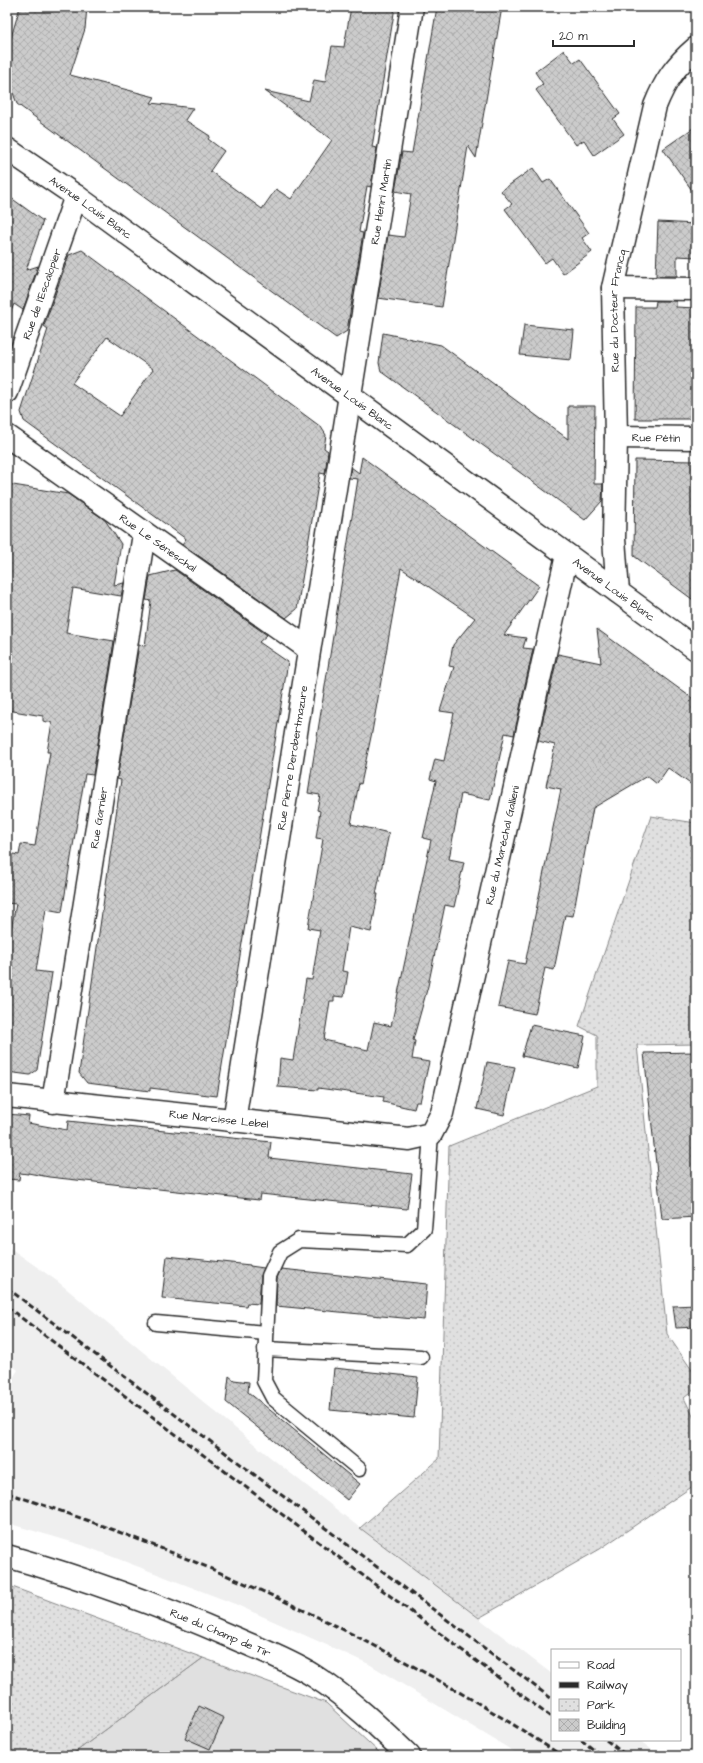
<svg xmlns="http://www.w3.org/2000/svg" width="703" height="1763" font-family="'Architects Daughter',sans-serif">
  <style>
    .built { fill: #efefef }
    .grass { fill: #e0e0e0; stroke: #868686 }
    .park { fill: url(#park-dots); stroke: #868686 }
    .building { fill: url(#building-cross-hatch); stroke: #2b2b2b; fill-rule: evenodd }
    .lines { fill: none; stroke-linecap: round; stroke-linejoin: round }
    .lane-casing { stroke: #2b2b2b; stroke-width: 17 }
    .street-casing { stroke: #2b2b2b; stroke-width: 25 }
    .secondary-casing { stroke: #2b2b2b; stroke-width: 25 }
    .lane { stroke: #fff; stroke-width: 14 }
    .street { stroke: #fff; stroke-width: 22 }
    .secondary { stroke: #fff; stroke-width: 22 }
    .rail { stroke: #2b2b2b; stroke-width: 3; stroke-dasharray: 6 3; stroke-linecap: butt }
    .labels { text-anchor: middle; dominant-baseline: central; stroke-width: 3.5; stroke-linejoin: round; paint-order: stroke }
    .street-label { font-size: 11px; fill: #2b2b2b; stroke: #fff }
  </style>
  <defs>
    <pattern id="park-dots" width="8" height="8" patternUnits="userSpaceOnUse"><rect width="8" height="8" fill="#e0e0e0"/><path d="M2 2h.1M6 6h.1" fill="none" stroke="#c0c0c0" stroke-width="1.8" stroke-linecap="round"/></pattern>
    <pattern id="building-cross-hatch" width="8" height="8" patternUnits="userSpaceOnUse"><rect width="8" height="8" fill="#cbcbcb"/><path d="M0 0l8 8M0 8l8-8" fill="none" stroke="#aeaeae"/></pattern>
  </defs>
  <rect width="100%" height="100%" fill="#fff"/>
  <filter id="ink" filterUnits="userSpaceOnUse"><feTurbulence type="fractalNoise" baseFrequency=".025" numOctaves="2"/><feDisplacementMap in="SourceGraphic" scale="8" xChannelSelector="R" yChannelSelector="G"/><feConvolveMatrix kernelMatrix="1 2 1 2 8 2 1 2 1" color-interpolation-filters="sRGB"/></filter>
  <g filter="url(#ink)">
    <path class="built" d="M7 1246 57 1281 270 1457 360 1528 552 1674V1740H639L660 1756H521L369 1664 235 1604 82 1545 7 1523V1387L18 1370 7 1361Z"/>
    <path class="grass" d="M203 1658 326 1703 383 1756H70Z"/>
    <g class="park">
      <path d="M651 816 696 823V1044L637 1045 667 1334 696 1376V1388L684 1398 696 1422V1484L600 1549 479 1618 360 1528 439 1459 449 1146 597 1086V1035L579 1026Z"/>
      <path d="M7 1585 203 1658 70 1756H7Z"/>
    </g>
    <g class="building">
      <path d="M20 7H87L85 29 70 75 155 97 151 103 193 108 185 120 210 136 208 139 224 151 210 171 262 209 276 189 291 199 332 140 265 91 309 101 314 80 325 82 332 46 344 47 351 7H395L372 147 377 148 371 187 367 186 359 232 363 233 347 331 336 338 17 104 7 76V51Z"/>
      <path d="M437 7H502L476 158 468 146 442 307 378 298 388 235 404 237 411 194 395 191 402 152 412 153Z"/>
      <path d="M564 50 574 63 580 59 620 114 613 119 624 134 594 155 584 140 576 145 536 90 543 84 535 72Z"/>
      <path d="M696 126V196L663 149Z"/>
      <path d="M533 168 543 183 550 179 589 233 582 238 592 252 563 274 552 258 545 263 505 209 512 204 501 191Z"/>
      <path d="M7 195 43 221 26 270 38 266 23 310 14 304 10 314H7Z"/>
      <path d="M658 222 696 224V257L677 256V276H656Z"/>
      <path d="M82 250 321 427 326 435 324 448 328 451 325 474 320 473 297 609 286 618 182 544 186 539 24 421 21 412 48 329 44 326 69 255ZM107 337 153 369 120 416 72 383Z"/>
      <path d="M656 301H676V307L696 308V419H635L636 307H655Z"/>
      <path d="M524 325 574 330 571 360 520 355Z"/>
      <path d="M383 333 441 345 568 439V406H595L594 484H603L602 501 585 520 381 371 379 363Z"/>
      <path d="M362 457 539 586 504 635 526 638 523 648 533 649 514 735 505 733 490 800 461 794 449 859 464 862 454 907 445 905 428 986 413 1040 415 1041 412 1059 429 1062 420 1102H416L414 1109 383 1102 384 1097 318 1088V1090L278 1087 280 1058 293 1060 306 979 312 980 320 930 308 928 323 839 316 838 320 811 317 810 320 795 308 793 358 479 349 478 351 467 359 473ZM401 568 475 618 453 645 449 666 454 667 440 711 454 713 444 761 435 759 430 779 436 781 423 838 431 840 391 1026 374 1022 368 1050 324 1040 330 1001H334V996L344 997 348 972 342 971 349 927 371 932 378 894H376L389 833 351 824 359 783 361 784 372 732Z"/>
      <path d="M635 460 696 461V602L634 556Z"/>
      <path d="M7 484 68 494 105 520 121 544 114 585 124 583 121 596 73 588 66 633 114 641 93 775 85 774 62 912 46 909 36 971 52 973 37 1070 30 1075 7 1072V950L16 904 7 903V853L19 855 21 844 35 846 50 752H47L52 723 43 721V716L7 710Z"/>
      <path d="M175 570 267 635 259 642 288 662 217 1096 150 1088V1091L87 1083 79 1073 121 780 117 779 139 645 145 646 151 601 146 600 150 576Z"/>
      <path d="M597 629 696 701V788L668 768 657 784 647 776 593 808 573 916 565 915 554 970 545 968 535 1014 498 1007 508 961 525 964 561 789 546 786 555 745 538 741 558 654 601 663Z"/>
      <path d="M531 1025 585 1036 578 1068 522 1056Z"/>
      <path d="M696 1052V1217L662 1219 644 1053Z"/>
      <path d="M487 1062 515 1067 504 1115 477 1109Z"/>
      <path d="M7 1114 29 1116 28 1123 67 1130 68 1121 271 1142 269 1158 412 1174 407 1209 260 1194 259 1200 49 1177 28 1173V1174L20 1173 19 1180 7 1179Z"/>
      <path d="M167 1256 250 1265V1266L264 1268 261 1276 259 1304 247 1303 246 1306 162 1298Z"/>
      <path d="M281 1269 427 1284 424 1320 276 1306 277 1278Z"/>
      <path d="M696 1305V1327L676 1328 673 1306Z"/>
      <path d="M334 1368 418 1377 414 1418 330 1410Z"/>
      <path d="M229 1376 234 1380 249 1382 248 1392 360 1484 347 1500 226 1402Z"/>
      <path d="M199 1706 224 1718 210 1749 185 1738Z"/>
    </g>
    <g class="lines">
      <g class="lane-casing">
        <g id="lane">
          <path d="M156 1323 266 1333"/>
          <path d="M265 1349 421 1357"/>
          <path d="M359 1469 273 1398 264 1381 269 1276 280 1252 299 1240 407 1245 424 1229 431 1134"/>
        </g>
      </g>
      <g class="street-casing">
        <g id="street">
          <path d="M613 288 696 289"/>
          <path id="s1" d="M7 392 76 196"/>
          <path id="s2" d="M7 436 309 649"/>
          <path id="s3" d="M616 437 696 438"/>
          <path id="s4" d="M618 592 614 539 616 437 613 288 655 106C665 81 675 66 696 48"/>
          <path id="s5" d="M7 1096 409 1139 431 1134 442 1113 567 555"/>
          <path id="s6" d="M53 1102 144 534"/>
          <path id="s7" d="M234 1121 412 7"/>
          <path id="s8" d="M7 1556C84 1578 159 1605 232 1637 259 1649 289 1660 314 1676 350 1699 379 1727 409 1756"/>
        </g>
      </g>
      <g class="secondary-casing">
        <g id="secondary">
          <path id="s9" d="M7 149 76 196 696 649"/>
        </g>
      </g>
      <use href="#lane" class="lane"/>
      <use href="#street" class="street"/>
      <use href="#secondary" class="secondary"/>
      <g class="rail">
        <path d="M7 1288 552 1699"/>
        <path d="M7 1307 552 1718"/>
        <path d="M7 1493C202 1556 392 1643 562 1756"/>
        <path d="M581 1740 602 1756"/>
        <path d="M606 1740 627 1756"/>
      </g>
    </g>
  </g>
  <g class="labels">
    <g class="street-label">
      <text stroke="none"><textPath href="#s7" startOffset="931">Rue Henri Martin</textPath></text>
      <text stroke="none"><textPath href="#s9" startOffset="102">Avenue Louis Blanc</textPath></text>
      <text stroke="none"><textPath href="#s1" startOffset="104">Rue de l'Escalopier</textPath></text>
      <text stroke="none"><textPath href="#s4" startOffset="282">Rue du Docteur Francq</textPath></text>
      <text stroke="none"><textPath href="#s9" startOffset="426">Avenue Louis Blanc</textPath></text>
      <text stroke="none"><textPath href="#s3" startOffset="40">Rue Pétin</textPath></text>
      <text stroke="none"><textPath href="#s2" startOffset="185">Rue Le Séneschal</textPath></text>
      <text stroke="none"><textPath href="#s9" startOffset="750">Avenue Louis Blanc</textPath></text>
      <text stroke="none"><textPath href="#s7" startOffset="368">Rue Pierre Derobertmazure</textPath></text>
      <text stroke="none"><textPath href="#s6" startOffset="288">Rue Garnier</textPath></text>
      <text stroke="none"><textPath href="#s5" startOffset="725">Rue du Maréchal Gallieni</textPath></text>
      <text stroke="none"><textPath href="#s5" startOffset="213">Rue Narcisse Lebel</textPath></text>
      <text stroke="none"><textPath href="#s8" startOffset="227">Rue du Champ de Tir</textPath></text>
    </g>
  </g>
  <rect width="703" height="1763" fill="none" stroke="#fff" stroke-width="24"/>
  <rect x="12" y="12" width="679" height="1739" fill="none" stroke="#2b2b2b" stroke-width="1.5" filter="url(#ink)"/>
  <rect x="551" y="1649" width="130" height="92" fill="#ffffff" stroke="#aaaaaa"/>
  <rect x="559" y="1662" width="20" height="6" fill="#ffffff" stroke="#aaaaaa"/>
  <text x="587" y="1669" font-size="12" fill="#2b2b2b">Road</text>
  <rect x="559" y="1682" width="20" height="6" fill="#2b2b2b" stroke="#aaaaaa"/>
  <text x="587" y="1689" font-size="12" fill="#2b2b2b">Railway</text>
  <rect x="559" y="1699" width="20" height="12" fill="url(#park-dots)" stroke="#aaaaaa"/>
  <text x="587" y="1709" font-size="12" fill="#2b2b2b">Park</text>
  <rect x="559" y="1719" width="20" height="12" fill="url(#building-cross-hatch)" stroke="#aaaaaa"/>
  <text x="587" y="1729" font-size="12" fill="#2b2b2b">Building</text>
  <path d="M553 40v6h81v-6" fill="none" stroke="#2b2b2b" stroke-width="2"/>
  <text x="559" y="40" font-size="12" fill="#2b2b2b" stroke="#ffffff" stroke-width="3" paint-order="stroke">20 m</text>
</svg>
